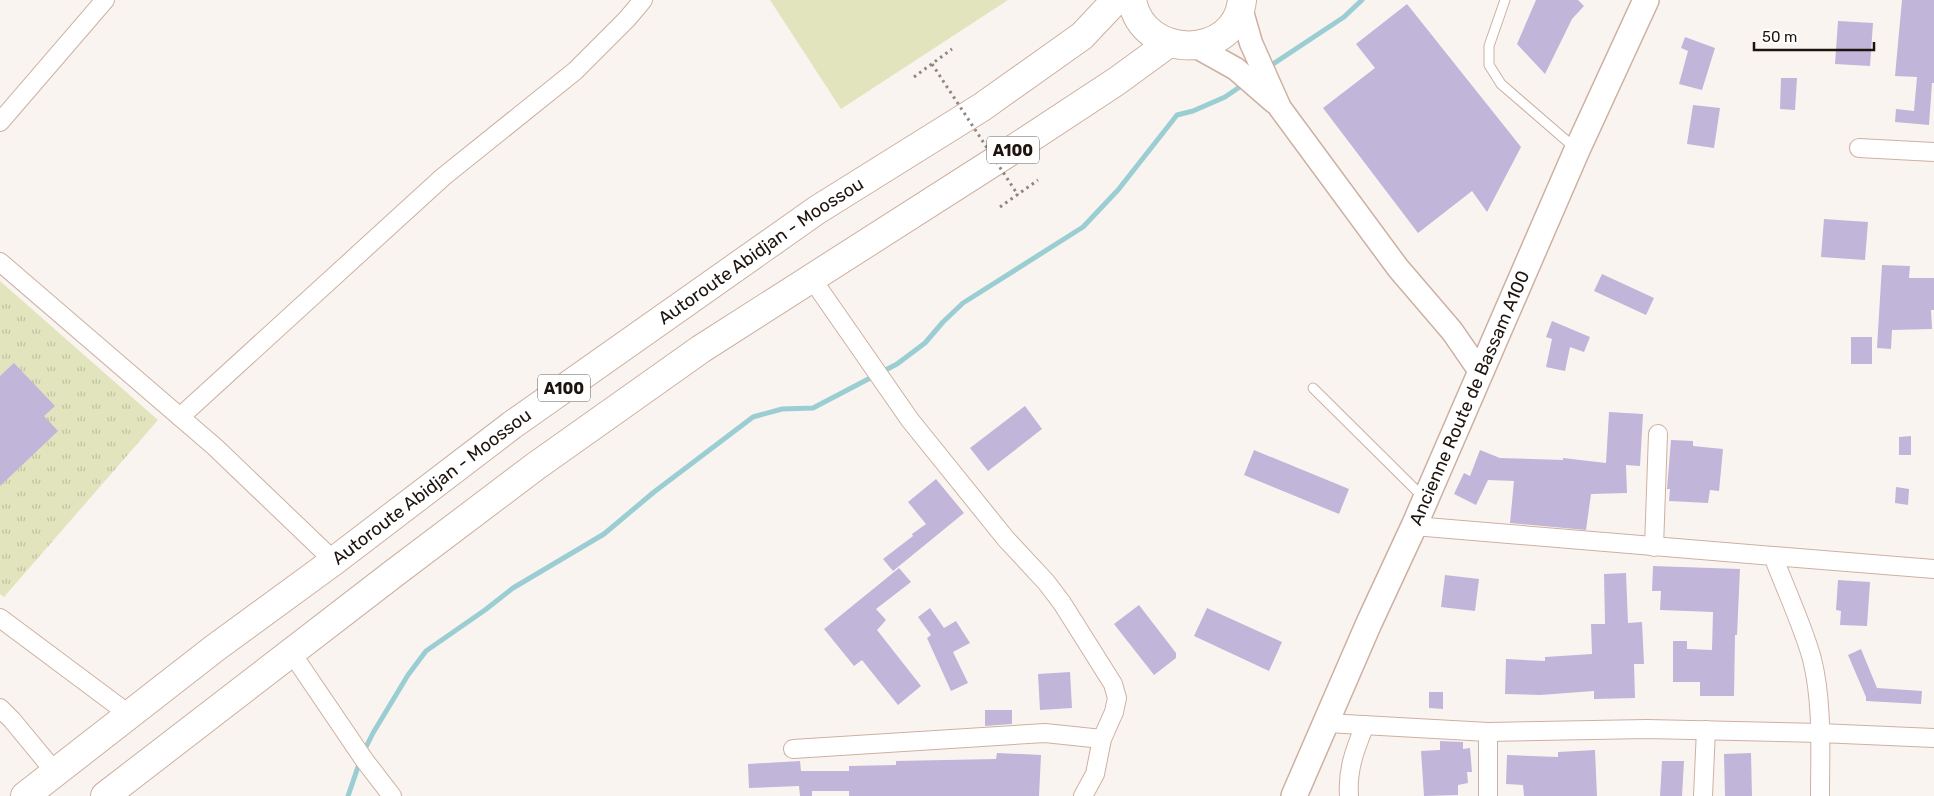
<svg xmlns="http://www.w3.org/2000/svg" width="1934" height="796" font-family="Rubik,sans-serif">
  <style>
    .grass { fill: url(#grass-tufts) }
    .green { fill: #e2e4bd }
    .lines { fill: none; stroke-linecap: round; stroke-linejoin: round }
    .stream { stroke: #9bced2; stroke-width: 5 }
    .building { fill: #c1b5da }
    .service-casing { stroke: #cdb0a1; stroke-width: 11 }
    .minor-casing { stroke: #cdb0a1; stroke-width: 20 }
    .tertiary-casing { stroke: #cdb0a1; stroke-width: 25 }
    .secondary-casing { stroke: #cdb0a1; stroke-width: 28 }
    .trunk-casing { stroke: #cdb0a1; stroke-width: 30 }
    .path { stroke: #8e8681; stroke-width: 3; stroke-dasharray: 2.5 4; stroke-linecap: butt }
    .service { stroke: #fff; stroke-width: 9 }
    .minor { stroke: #fff; stroke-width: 18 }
    .tertiary { stroke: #fff; stroke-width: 22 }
    .secondary { stroke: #fff; stroke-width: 25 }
    .trunk { stroke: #fff; stroke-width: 28 }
    .path-bridge { stroke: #8e8681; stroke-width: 3; stroke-dasharray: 2.5 4; stroke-linecap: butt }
    .labels { text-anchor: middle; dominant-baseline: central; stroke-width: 4.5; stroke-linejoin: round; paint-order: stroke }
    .shield { fill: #fff; stroke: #625a56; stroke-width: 1 }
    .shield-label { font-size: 16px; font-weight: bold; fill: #1e140e }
    .street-label { font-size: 18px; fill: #1e140e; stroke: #fff }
  </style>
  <defs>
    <pattern id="grass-tufts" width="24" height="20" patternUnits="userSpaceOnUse" patternTransform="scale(1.25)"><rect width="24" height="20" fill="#e2e4bd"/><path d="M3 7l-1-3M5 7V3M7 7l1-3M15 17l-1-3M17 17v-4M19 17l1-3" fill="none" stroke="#c1c3a1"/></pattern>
  </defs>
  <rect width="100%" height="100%" fill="#faf4f1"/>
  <path class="grass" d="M0 281 158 420 4 597 0 594Z"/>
  <path class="green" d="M770 0H1008L841 109Z"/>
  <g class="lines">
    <g class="stream">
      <path d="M1267 68 1344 17 1362 0"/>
      <path d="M363 753 373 733 408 675 426 651 485 610 513 588 604 534 654 492 753 417 782 409 813 408 897 364 925 343 943 322 963 303 1083 227 1118 190 1177 115 1193 111 1225 97 1244 84"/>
      <path d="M348 796 360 761"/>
    </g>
  </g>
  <g class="building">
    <path d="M1536 0H1578L1584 6 1572 19 1545 74 1517 44Z"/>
    <path d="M1902 0H1934V83H1932L1929 125 1895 122 1896 109 1914 111 1917 77 1895 76Z"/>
    <path d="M1407 4 1521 147 1487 212 1472 191 1418 233 1323 108 1375 68 1356 44Z"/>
    <path d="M1838 21 1873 23 1870 66 1835 64Z"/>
    <path d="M1685 37 1715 48 1702 90 1679 84 1688 51 1681 48Z"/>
    <path d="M1781 78H1797L1795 110 1780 109Z"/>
    <path d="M1693 105 1720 108 1714 148 1687 144Z"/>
    <path d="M1824 219 1868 222 1865 260 1821 257Z"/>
    <path d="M1882 265 1910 266 1909 278H1934V310H1931L1932 329 1892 330 1891 349 1877 348Z"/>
    <path d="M1602 274 1654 298 1646 315 1594 291Z"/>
    <path d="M1552 321 1590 337 1584 352 1570 347 1565 371 1546 367 1552 339 1546 337Z"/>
    <rect x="1851" y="337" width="21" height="27"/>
    <path d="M14 363 55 406 44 416 58 431 0 486V376Z"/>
    <path d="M1025 406 1042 429 988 471 970 448Z"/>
    <path d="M1609 412 1643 414 1640 466 1626 465 1627 493 1591 494 1586 530 1510 523 1514 481 1488 480 1476 505 1454 494 1464 473 1470 476 1480 450 1500 458 1563 460V458L1606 463Z"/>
    <path d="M1911 436V455H1899V437Z"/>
    <path d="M1671 440 1693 441V446L1723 449 1719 491 1710 490 1708 503 1669 501 1670 489H1667Z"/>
    <path d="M1254 450 1349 489 1339 514 1244 475Z"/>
    <path d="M936 479 964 513 893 571 883 559 913 536 912 534 926 524 908 502Z"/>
    <path d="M1896 487 1909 489 1908 505 1895 503Z"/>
    <path d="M1653 566 1740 569 1737 635H1735L1734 696H1700V682H1673V641H1687V649L1712 650 1713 612 1660 610 1661 591H1652Z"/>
    <path d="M899 568 911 582 876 609 886 620 877 630 921 686 898 705 862 660 854 666 824 629Z"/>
    <path d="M1626 573 1628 623 1642 622 1644 664H1634L1635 698 1594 699V691L1540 695 1505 694 1506 659 1545 661V657L1592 654 1591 624H1605L1604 574Z"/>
    <path d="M1445 575 1479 579 1475 611 1441 607Z"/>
    <path d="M1838 580 1870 582 1867 626 1840 625 1841 611 1836 610Z"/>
    <path d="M1139 605 1176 653V658L1154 675 1114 624Z"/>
    <path d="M930 608 944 628 956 621 970 643 953 652 968 683 951 691 927 638 931 635 918 617Z"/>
    <path d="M1207 608 1282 642 1269 671 1194 636Z"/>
    <path d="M1861 649 1877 688 1922 691 1921 704 1866 701V697L1848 655Z"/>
    <path d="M1070 672 1072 708 1040 710 1038 674Z"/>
    <path d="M1429 692H1443V709L1429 708Z"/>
    <path d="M985 710H1012V724L985 726Z"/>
    <path d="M1440 741 1463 742V749L1470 748 1472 772H1467L1468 783 1458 785V795L1424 796 1421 751 1440 750Z"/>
    <path d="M1595 750 1597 796H1524L1523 785 1506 784 1507 755 1558 757V752Z"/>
    <path d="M997 753 1041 755 1039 796H849V791H812V796H800L799 786 749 788 748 764 800 761 801 771H849V766L896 765V761L996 759Z"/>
    <path d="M1751 753 1752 796H1725L1724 754Z"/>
    <path d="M1662 761H1684L1682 796H1660Z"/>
  </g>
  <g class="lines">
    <g class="service-casing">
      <g id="service">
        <path d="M1505 0 1489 46V65L1501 84 1575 148"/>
        <path d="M1313 388 1424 498"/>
      </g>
    </g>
    <g class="minor-casing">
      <g id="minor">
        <path d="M0 122 105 0"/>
        <path d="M1859 148 1934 152"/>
        <path d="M0 262 215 447 334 561"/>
        <path d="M812 279 910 420 1006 539 1046 582 1062 603 1113 684 1117 698 1114 712 1102 739 1095 774 1083 796"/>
        <path d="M180 417 443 177 575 71 627 19 643 0"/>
        <path d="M1414 526 1773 556C1785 588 1803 626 1812 659 1823 704 1820 751 1820 796"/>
        <path d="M1654 547 1658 434"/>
        <path d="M1773 556 1934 569"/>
        <path d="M0 618 130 715"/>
        <path d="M291 652 365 761 392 796"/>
        <path d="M0 708 12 720 55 772"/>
        <path d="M1327 723 1488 732 1647 729 1820 733 1934 738"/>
        <path d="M793 749 1045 733 1102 739"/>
        <path d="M1349 796C1347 770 1355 749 1365 725"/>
        <path d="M1488 796V732"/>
        <path d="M1703 796 1706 730"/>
      </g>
    </g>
    <g class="tertiary-casing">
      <g id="tertiary">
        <path d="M1241 8 1251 43 1280 108 1398 268 1452 331 1481 373"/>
        <path d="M1195 46 1236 69 1274 102"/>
      </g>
    </g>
    <g class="secondary-casing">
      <g id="secondary">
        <path id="s1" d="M1294 796 1369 623 1414 526 1577 150 1646 0"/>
      </g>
    </g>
    <g class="trunk-casing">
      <g id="trunk">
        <path d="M1132 0C1143 61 1236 60 1242 0"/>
        <path id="s2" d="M25 796 215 648 334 561 512 425 817 210 982 107 1082 36 1116 0"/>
        <path d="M105 796 393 574 536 466 701 349 1006 154 1117 81 1169 43"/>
      </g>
    </g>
    <g class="path">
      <path d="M914 77 952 49"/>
      <path d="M1000 207 1038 180"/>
    </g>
    <use href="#service" class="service"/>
    <use href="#minor" class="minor"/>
    <use href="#tertiary" class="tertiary"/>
    <use href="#secondary" class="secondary"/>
    <use href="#trunk" class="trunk"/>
    <path class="path-bridge" d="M932 64 1018 195"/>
  </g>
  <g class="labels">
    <g class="shield">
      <rect x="987" y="136.5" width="52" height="27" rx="4"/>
      <rect x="538" y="374.5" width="52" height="27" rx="4"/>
    </g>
    <g class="shield-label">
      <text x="1013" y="150">A100</text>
      <text x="564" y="388">A100</text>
    </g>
    <g class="street-label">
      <text stroke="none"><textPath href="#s2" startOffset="916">Autoroute Abidjan - Moossou</textPath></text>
      <text stroke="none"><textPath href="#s1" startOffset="435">Ancienne Route de Bassam A100</textPath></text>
      <text stroke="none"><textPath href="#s2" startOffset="511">Autoroute Abidjan - Moossou</textPath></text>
    </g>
  </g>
  <path d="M1754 42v8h120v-8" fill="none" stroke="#1e140e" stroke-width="2.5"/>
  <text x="1762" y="42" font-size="15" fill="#1e140e" stroke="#ffffff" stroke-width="4" paint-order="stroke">50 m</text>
</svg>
